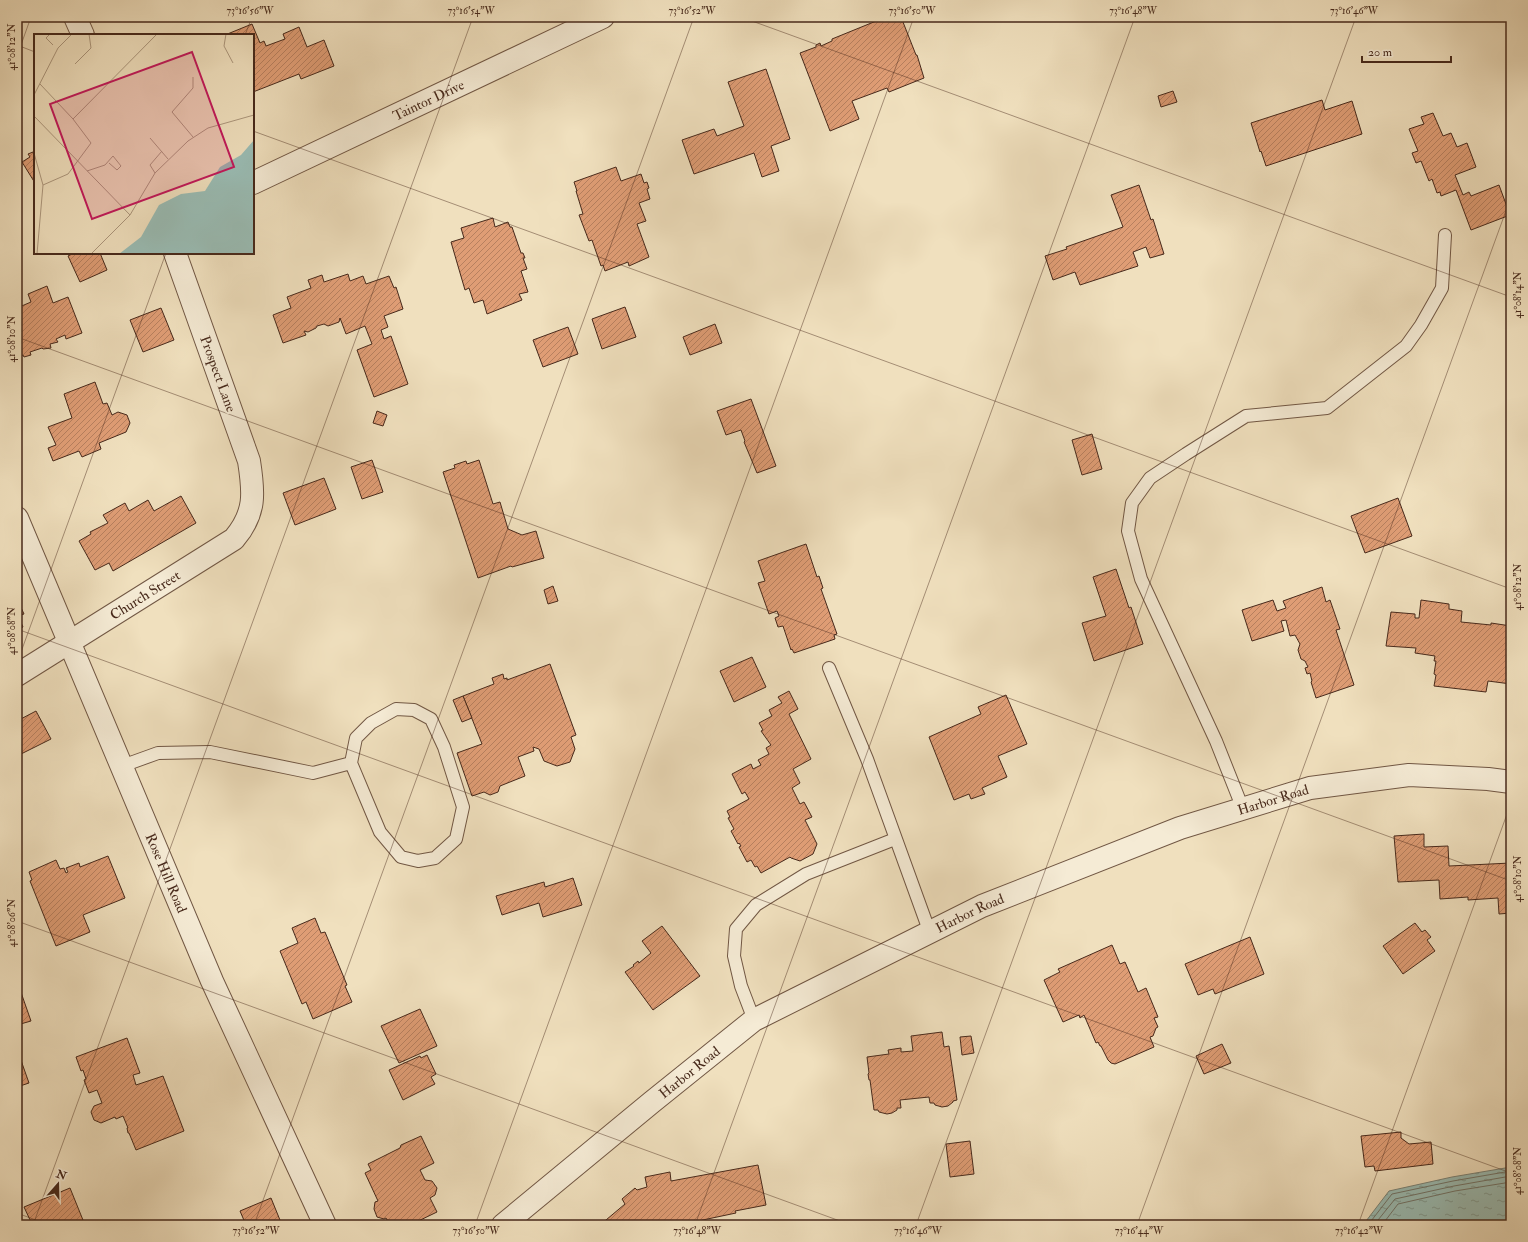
<svg xmlns="http://www.w3.org/2000/svg" width="1528" height="1242" font-family="'IM FELL Double Pica',serif">
  <style>
    .water { fill: url(#water-ripples); stroke: #798277 }
    .lines { fill: none; stroke-linecap: round; stroke-linejoin: round }
    .shore { stroke: #707368; stroke-width: 1 }
    .building { fill: url(#building-hatch); stroke: #47291b }
    .service-casing { stroke: #715744; stroke-width: 14 }
    .minor-casing { stroke: #715744; stroke-width: 24 }
    .service { stroke: #f5ebd5; stroke-width: 12 }
    .minor { stroke: #f5ebd5; stroke-width: 22 }
    .ticks { fill: none; stroke: #47291b; stroke-width: 1; stroke-opacity: 0.45 }
    .labels { text-anchor: middle; dominant-baseline: central; stroke-width: 4; stroke-linejoin: round; paint-order: stroke }
    .street-label { font-size: 14px; fill: #47291b; stroke: #f5ebd5 }
    .inset-road { fill: none; stroke: #ac977d; stroke-width: 1 }
    .view { fill: #c2185b; fill-opacity: 0.15; stroke: #c2185b; stroke-width: 2 }
    .inset-edge { fill: none; stroke: #47291b; stroke-width: 2 }
    .neatline { fill: none; stroke: #47291b; stroke-width: 1.5 }
    .ticks-label { font-size: 10px; text-anchor: middle; fill: #47291b }
  </style>
  <defs>
    <pattern id="water-ripples" width="26" height="14" patternUnits="userSpaceOnUse"><rect width="26" height="14" fill="#9abdb5"/><path d="M2 4q2-2 4 0t4 0M15 11q2-2 4 0t4 0" fill="none" stroke="#7f9a92"/></pattern>
    <pattern id="building-hatch" width="6" height="6" patternUnits="userSpaceOnUse"><rect width="6" height="6" fill="#df9d75"/><path d="M-1 1l2-2M0 6l6-6M5 7l2-2" fill="none" stroke="#b7805f"/></pattern>
  </defs>
  <rect width="100%" height="100%" fill="#f0e0be"/>
  <filter id="stains"><feTurbulence type="fractalNoise" baseFrequency=".005" numOctaves="4"/><feColorMatrix values="0 0 0 0 .2 0 0 0 0 .09 0 0 0 0 .02 0 0 0 .5 -.17"/></filter>
  <radialGradient id="worn" r=".72"><stop offset=".6" stop-color="#630" stop-opacity="0"/><stop offset="1" stop-color="#630" stop-opacity=".3"/></radialGradient>
  <path class="water" d="M1511 1167V1225H1363L1389 1191 1452 1177Z"/>
  <g class="lines">
    <g class="shore">
      <path d="M1368 1225 1392 1194 1453 1181 1511 1171"/>
      <path d="M1374 1225 1395 1199 1454 1186 1511 1176"/>
      <path d="M1382 1225 1398 1204 1455 1191 1511 1182"/>
    </g>
  </g>
  <g class="building">
    <path d="M886 17H901L916 55H917L924 78 889 92 887 88 852 101 859 119 830 131 800 53 816 47V45L820 43 821 46 832 41V39Z"/>
    <path d="M252 24 260 43 264 41 266 46 285 39 283 34 299 27 307 47 324 40 334 66 301 79 299 74 253 92V35H225Z"/>
    <path d="M766 69 790 139 771 146 779 171 762 177 754 153 694 174 682 140 714 129 717 136 744 126 728 82Z"/>
    <path d="M1173 91 1177 102 1161 107 1158 96Z"/>
    <path d="M1322 100 1325 110 1352 101 1362 134 1266 166 1261 151 1260 152 1251 123Z"/>
    <path d="M1433 113 1443 136 1451 133 1457 147 1467 143 1476 167 1455 175 1463 195 1469 192 1471 196 1499 185 1510 215 1471 230 1456 190 1441 196 1440 192 1437 193 1432 179 1429 181 1421 161 1416 163 1412 153 1418 151 1409 129 1424 124 1421 117Z"/>
    <path d="M33 152 34 154 35 153V183L22 162 30 157 28 154Z"/>
    <path d="M616 167 621 181 641 174 644 183 647 182 649 188 647 189 650 199 639 203 646 221 637 224 649 257 629 266 628 262 605 271 603 265 601 266 592 240 589 241 579 215 583 214 576 191H577L574 182Z"/>
    <path d="M1139 185 1151 220 1153 219 1164 254 1150 258 1146 247 1133 252 1138 266 1080 285 1075 272 1053 280 1045 256 1067 249 1066 247 1123 227 1111 195Z"/>
    <path d="M493 218 495 227 508 222 510 227H512L521 253H523L525 258H523L527 269 521 271 528 292 519 294 522 300 487 314 483 300 474 303 469 288 465 290 451 242 464 238 461 228Z"/>
    <path d="M74 253H100L107 270 80 282 68 256Z"/>
    <path d="M348 274 350 281 363 276 366 284 389 276 394 288 396 287 403 309 384 316 388 327 381 330 384 339 391 336 408 384 374 397 357 350 372 344 365 326 346 334 340 318 339 322 328 326 324 324 317 326 316 328 308 332 304 331 306 335 283 343 273 315 291 308 287 297 311 288 308 280 322 275 324 282Z"/>
    <path d="M47 286 53 303 68 297 82 333 66 339 65 335 56 339 58 342 50 344 51 348 43 349 42 348 30 352 31 355 24 357 23 355 17 358V308L31 302 28 294Z"/>
    <path d="M625 307 636 337 602 349 592 319Z"/>
    <path d="M161 308 174 340 143 352 130 320Z"/>
    <path d="M715 324 722 343 690 355 683 337Z"/>
    <path d="M568 327 578 354 543 367 533 340Z"/>
    <path d="M95 382 103 404 107 403 112 415 118 412 127 415 130 423 126 432 99 443 101 449 82 457 79 451 53 461 48 448 56 445 48 427 72 418 64 394Z"/>
    <path d="M751 399 776 466 757 473 744 442 745 441 741 430 726 435 717 411Z"/>
    <path d="M377 411 387 415 383 426 373 423Z"/>
    <path d="M1092 434 1102 469 1082 475 1072 440Z"/>
    <path d="M372 460 383 492 362 499 351 467Z"/>
    <path d="M479 460 493 504 500 502 508 529 522 535 536 531 544 558 512 567 511 566 478 578 443 472 455 468 454 465 466 461 467 464Z"/>
    <path d="M324 478 336 509 295 525 283 493Z"/>
    <path d="M181 496 196 523 113 571 109 563 95 570 79 541 91 534 90 532 108 523 103 515 125 503 129 511 148 500 154 511Z"/>
    <path d="M1398 498 1412 536 1365 553 1351 516Z"/>
    <path d="M806 544 817 577 819 576 823 588 821 589 837 634 834 635 835 639 794 653 792 649 791 650 783 626 778 627 775 618 779 616 777 611 769 614 758 583 765 581 758 561Z"/>
    <path d="M1116 569 1129 608 1131 607 1143 644 1094 661 1082 623 1106 616 1093 577Z"/>
    <path d="M553 586 558 601 548 604 544 590Z"/>
    <path d="M1322 587 1326 602 1330 600 1340 629 1336 630 1354 685 1316 698 1311 682 1312 681 1310 673 1307 674 1305 668 1308 667 1305 661 1301 659 1298 650 1300 644 1295 635 1290 636 1286 620 1281 621 1284 631 1252 641 1242 610 1273 600 1277 611 1286 608 1283 601Z"/>
    <path d="M17 599 24 614 18 616 23 627 17 630Z"/>
    <path d="M1421 600 1449 604V609L1462 611 1461 622 1491 625V623L1511 626V684L1488 681 1486 692 1434 686 1436 675 1434 674 1436 661H1434L1435 656 1415 653 1416 648 1386 646 1391 612 1415 614V618H1419Z"/>
    <path d="M752 657 766 687 734 702 720 671Z"/>
    <path d="M550 664 576 735 571 737 575 749 570 762 557 766 544 761 539 749 533 747 534 751 518 757 525 776 500 786 498 792 490 795 484 792 472 796 457 753 482 744 463 696 494 684 492 678 503 674 504 679 507 678V680Z"/>
    <path d="M789 691 798 709 789 714 811 759 793 769 800 783 792 788 800 804 804 802 812 817 805 820 817 844 813 854 800 861 791 858 790 857 761 873 757 866 755 867 751 860 747 862 739 847 741 846 739 843 738 844 731 831 734 829 728 818 730 817 727 811 749 799 745 792 742 794 732 774 751 764 753 769 761 765 758 760 769 754 766 748 771 745 761 731 763 730 759 723 772 716 769 710 782 703 778 697Z"/>
    <path d="M1006 695 1027 744 998 756 1007 777 982 788 985 794 971 799 969 794 954 800 929 737 981 714 978 707Z"/>
    <path d="M463 696 472 718 462 722 453 700Z"/>
    <path d="M36 711 51 739 17 756V721Z"/>
    <path d="M1424 834V847L1448 846 1449 866 1511 863V913L1499 914 1498 898 1468 900V897L1440 899 1439 880 1398 882 1394 836Z"/>
    <path d="M108 856 125 898 83 915 90 932 56 946 30 881 32 880 29 872 56 860 60 869 64 868 66 873 68 872 66 868 79 863 80 867Z"/>
    <path d="M573 878 582 905 543 917 539 903 502 915 496 896 544 882 545 887Z"/>
    <path d="M315 918 321 933 325 932 347 985 345 986 352 1002 313 1019 306 1002 302 1004 280 951 298 943 292 928Z"/>
    <path d="M1415 923 1422 932 1425 930 1431 937 1427 940 1435 951 1403 974 1383 946Z"/>
    <path d="M662 926 700 976 653 1010 625 972 634 966 633 965 638 961 639 963 651 953 642 941Z"/>
    <path d="M1250 937 1264 974 1215 994 1213 989 1198 995 1185 964Z"/>
    <path d="M1112 945 1120 964 1125 962 1138 992 1146 988 1158 1017 1154 1018 1158 1027 1156 1028 1153 1036 1150 1037 1154 1047 1115 1064 1111 1063 1108 1060 1101 1046H1100L1098 1042 1096 1043 1084 1015 1080 1018 1079 1015 1063 1022 1044 980 1060 972 1058 969Z"/>
    <path d="M17 981 31 1021 17 1025Z"/>
    <path d="M420 1009 437 1046 399 1063 381 1026Z"/>
    <path d="M942 1032 944 1047 949 1046 957 1100 953 1101V1102L948 1106 942 1107 935 1105 934 1103H930L929 1097 900 1100 901 1108H897V1110L892 1113 887 1114 879 1112 878 1110H874L870 1080H869L868 1074 869 1073 867 1057 889 1054 888 1050 901 1048V1052L913 1051 911 1036Z"/>
    <path d="M971 1036 974 1053 962 1055 960 1037Z"/>
    <path d="M127 1038 140 1073 133 1075 136 1085 163 1076 184 1131 136 1150 129 1133H128L127 1128H128L123 1116 116 1119 115 1117 101 1123 94 1120 91 1112 94 1106 102 1103 97 1090 89 1093 84 1080 86 1079 83 1070 81 1071 76 1057Z"/>
    <path d="M1222 1044 1231 1063 1204 1074 1196 1056Z"/>
    <path d="M17 1049 29 1083 17 1087Z"/>
    <path d="M427 1055 436 1074 431 1077 435 1084 403 1100 389 1070 420 1056 421 1058Z"/>
    <path d="M1401 1132V1138L1409 1144 1431 1142 1433 1164 1375 1171 1374 1166 1365 1167 1361 1136Z"/>
    <path d="M421 1136 434 1163 420 1170 425 1180 432 1181 437 1188 435 1195 430 1198 437 1212 410 1225H392L391 1223H389L386 1218 384 1219 377 1217 374 1209 375 1202 378 1201 365 1173 371 1170 368 1164 400 1148 401 1145Z"/>
    <path d="M970 1141 974 1174 950 1177 946 1144Z"/>
    <path d="M758 1165 766 1205 735 1211 736 1213 679 1225H600L625 1204 622 1199 635 1188 637 1190 647 1187 645 1177 670 1172 671 1181Z"/>
    <path d="M70 1188 85 1225H22L31 1222 24 1207Z"/>
    <path d="M271 1198 282 1225H246L240 1211Z"/>
  </g>
  <g class="lines">
    <g class="service-casing">
      <g id="service">
        <path d="M829 668 867 759 930 933"/>
        <path d="M122 766 158 753 210 752 313 773 351 763 356 738 371 723 396 709 414 710 431 719 444 747 463 807 456 839 435 858 418 861 401 857 380 832 351 763"/>
        <path d="M1243 809 1216 741 1141 579 1128 531 1132 503 1150 478 1186 454 1246 416 1327 408 1406 346 1421 325 1442 288 1445 235"/>
        <path d="M754 1020 741 986 734 956 736 929 756 905 806 874 895 839"/>
      </g>
    </g>
    <g class="minor-casing">
      <g id="minor">
        <path d="M75 17 83 35"/>
        <path id="s1" d="M253 183 603 17"/>
        <path id="s2" d="M17 518 212 981 325 1225"/>
        <path id="s3" d="M17 675 234 539C256 513 254 493 249 461L175 253"/>
        <path id="s4" d="M503 1225 652 1102 754 1020 982 906 1180 828 1310 788 1409 775 1488 779 1511 782"/>
      </g>
    </g>
    <use href="#service" class="service"/>
    <use href="#minor" class="minor"/>
  </g>
  <path class="ticks" d="M741 17 1511 297M245 35 252 17M17 45 35 52M17 56 31 17M253 131 1511 589M17 337 1511 881M17 629 1511 1173M17 663 166 253M17 921 851 1225M17 1213 49 1225M33 1225 473 17M254 1225 694 17M475 1225 914 17M695 1225 1135 17M916 1225 1356 17M1137 1225 1511 197M1358 1225 1511 803"/>
  <g class="labels">
    <g class="street-label">
      <text stroke="none"><textPath href="#s1" startOffset="194">Taintor Drive</textPath></text>
      <text transform="translate(218 374) rotate(70)">Prospect Lane</text>
      <text stroke="none"><textPath href="#s3" startOffset="151">Church Street</textPath></text>
      <text stroke="none"><textPath href="#s4" startOffset="889">Harbor Road</textPath></text>
      <text stroke="none"><textPath href="#s2" startOffset="385">Rose Hill Road</textPath></text>
      <text stroke="none"><textPath href="#s4" startOffset="565">Harbor Road</textPath></text>
      <text stroke="none"><textPath href="#s4" startOffset="241">Harbor Road</textPath></text>
    </g>
  </g>
  <g transform="translate(34 34)">
    <rect width="220" height="220" fill="#f0e0be"/>
    <path d="M220 106V220H85L107 203 125 171 147 160 171 157 186 133 207 121Z" fill="#9abdb5"/>
    <path class="inset-road" d="M16 0 12 4 19 11M192 0 190 12 199 29M41 30 57 14 55 0M159 43V54L138 78 159 103M6 50 39 85 57 109 34 140 9 151M0 61 24 14 38 0M0 82 96 181M39 85 123 0M116 104 134 125M0 119 9 151 3 220M53 137 71 131 79 122 87 132 83 136 75 129M121 139 116 131 128 117M57 220 96 181 121 139 154 107 174 94 220 81"/>
    <path class="view" d="M158 18 200 133 58 185 16 70Z"/>
    <rect width="220" height="220" class="inset-edge"/>
  </g>
  <rect width="1528" height="1242" fill="none" stroke="#f0e0be" stroke-width="44"/>
  <g transform="translate(58 1184) rotate(20)" stroke="#f5ebd5" stroke-width="3" paint-order="stroke">
  <path d="M0-3L7 15L0 10L-7 15Z" fill="#47291b"/>
  <text y="-6" font-size="11" font-weight="bold" text-anchor="middle" fill="#47291b">N</text>
  </g>
  <path d="M1362 56v6h89v-6" fill="none" stroke="#47291b" stroke-width="2"/>
  <text x="1368" y="56" font-size="12" fill="#47291b" stroke="#f5ebd5" stroke-width="3" paint-order="stroke">20 m</text>
  <rect x="22" y="22" width="1484" height="1198" class="neatline"/>
  <g class="ticks-label">
    <text x="250" y="14">73°16'56"W</text>
    <text x="471" y="14">73°16'54"W</text>
    <text x="692" y="14">73°16'52"W</text>
    <text x="912" y="14">73°16'50"W</text>
    <text x="1133" y="14">73°16'48"W</text>
    <text x="1354" y="14">73°16'46"W</text>
    <text transform="translate(11 47) rotate(-90)" y="4">41°08'12"N</text>
    <text transform="translate(1517 295) rotate(-90)" y="4">41°08'14"N</text>
    <text transform="translate(11 339) rotate(-90)" y="4">41°08'10"N</text>
    <text transform="translate(1517 587) rotate(-90)" y="4">41°08'12"N</text>
    <text transform="translate(11 631) rotate(-90)" y="4">41°08'08"N</text>
    <text transform="translate(1517 879) rotate(-90)" y="4">41°08'10"N</text>
    <text transform="translate(11 923) rotate(-90)" y="4">41°08'06"N</text>
    <text transform="translate(1517 1171) rotate(-90)" y="4">41°08'08"N</text>
    <text x="256" y="1234">73°16'52"W</text>
    <text x="476" y="1234">73°16'50"W</text>
    <text x="697" y="1234">73°16'48"W</text>
    <text x="918" y="1234">73°16'46"W</text>
    <text x="1139" y="1234">73°16'44"W</text>
    <text x="1359" y="1234">73°16'42"W</text>
  </g>
  <rect width="100%" height="100%" filter="url(#stains)"/>
  <rect width="100%" height="100%" fill="url(#worn)"/>
</svg>
